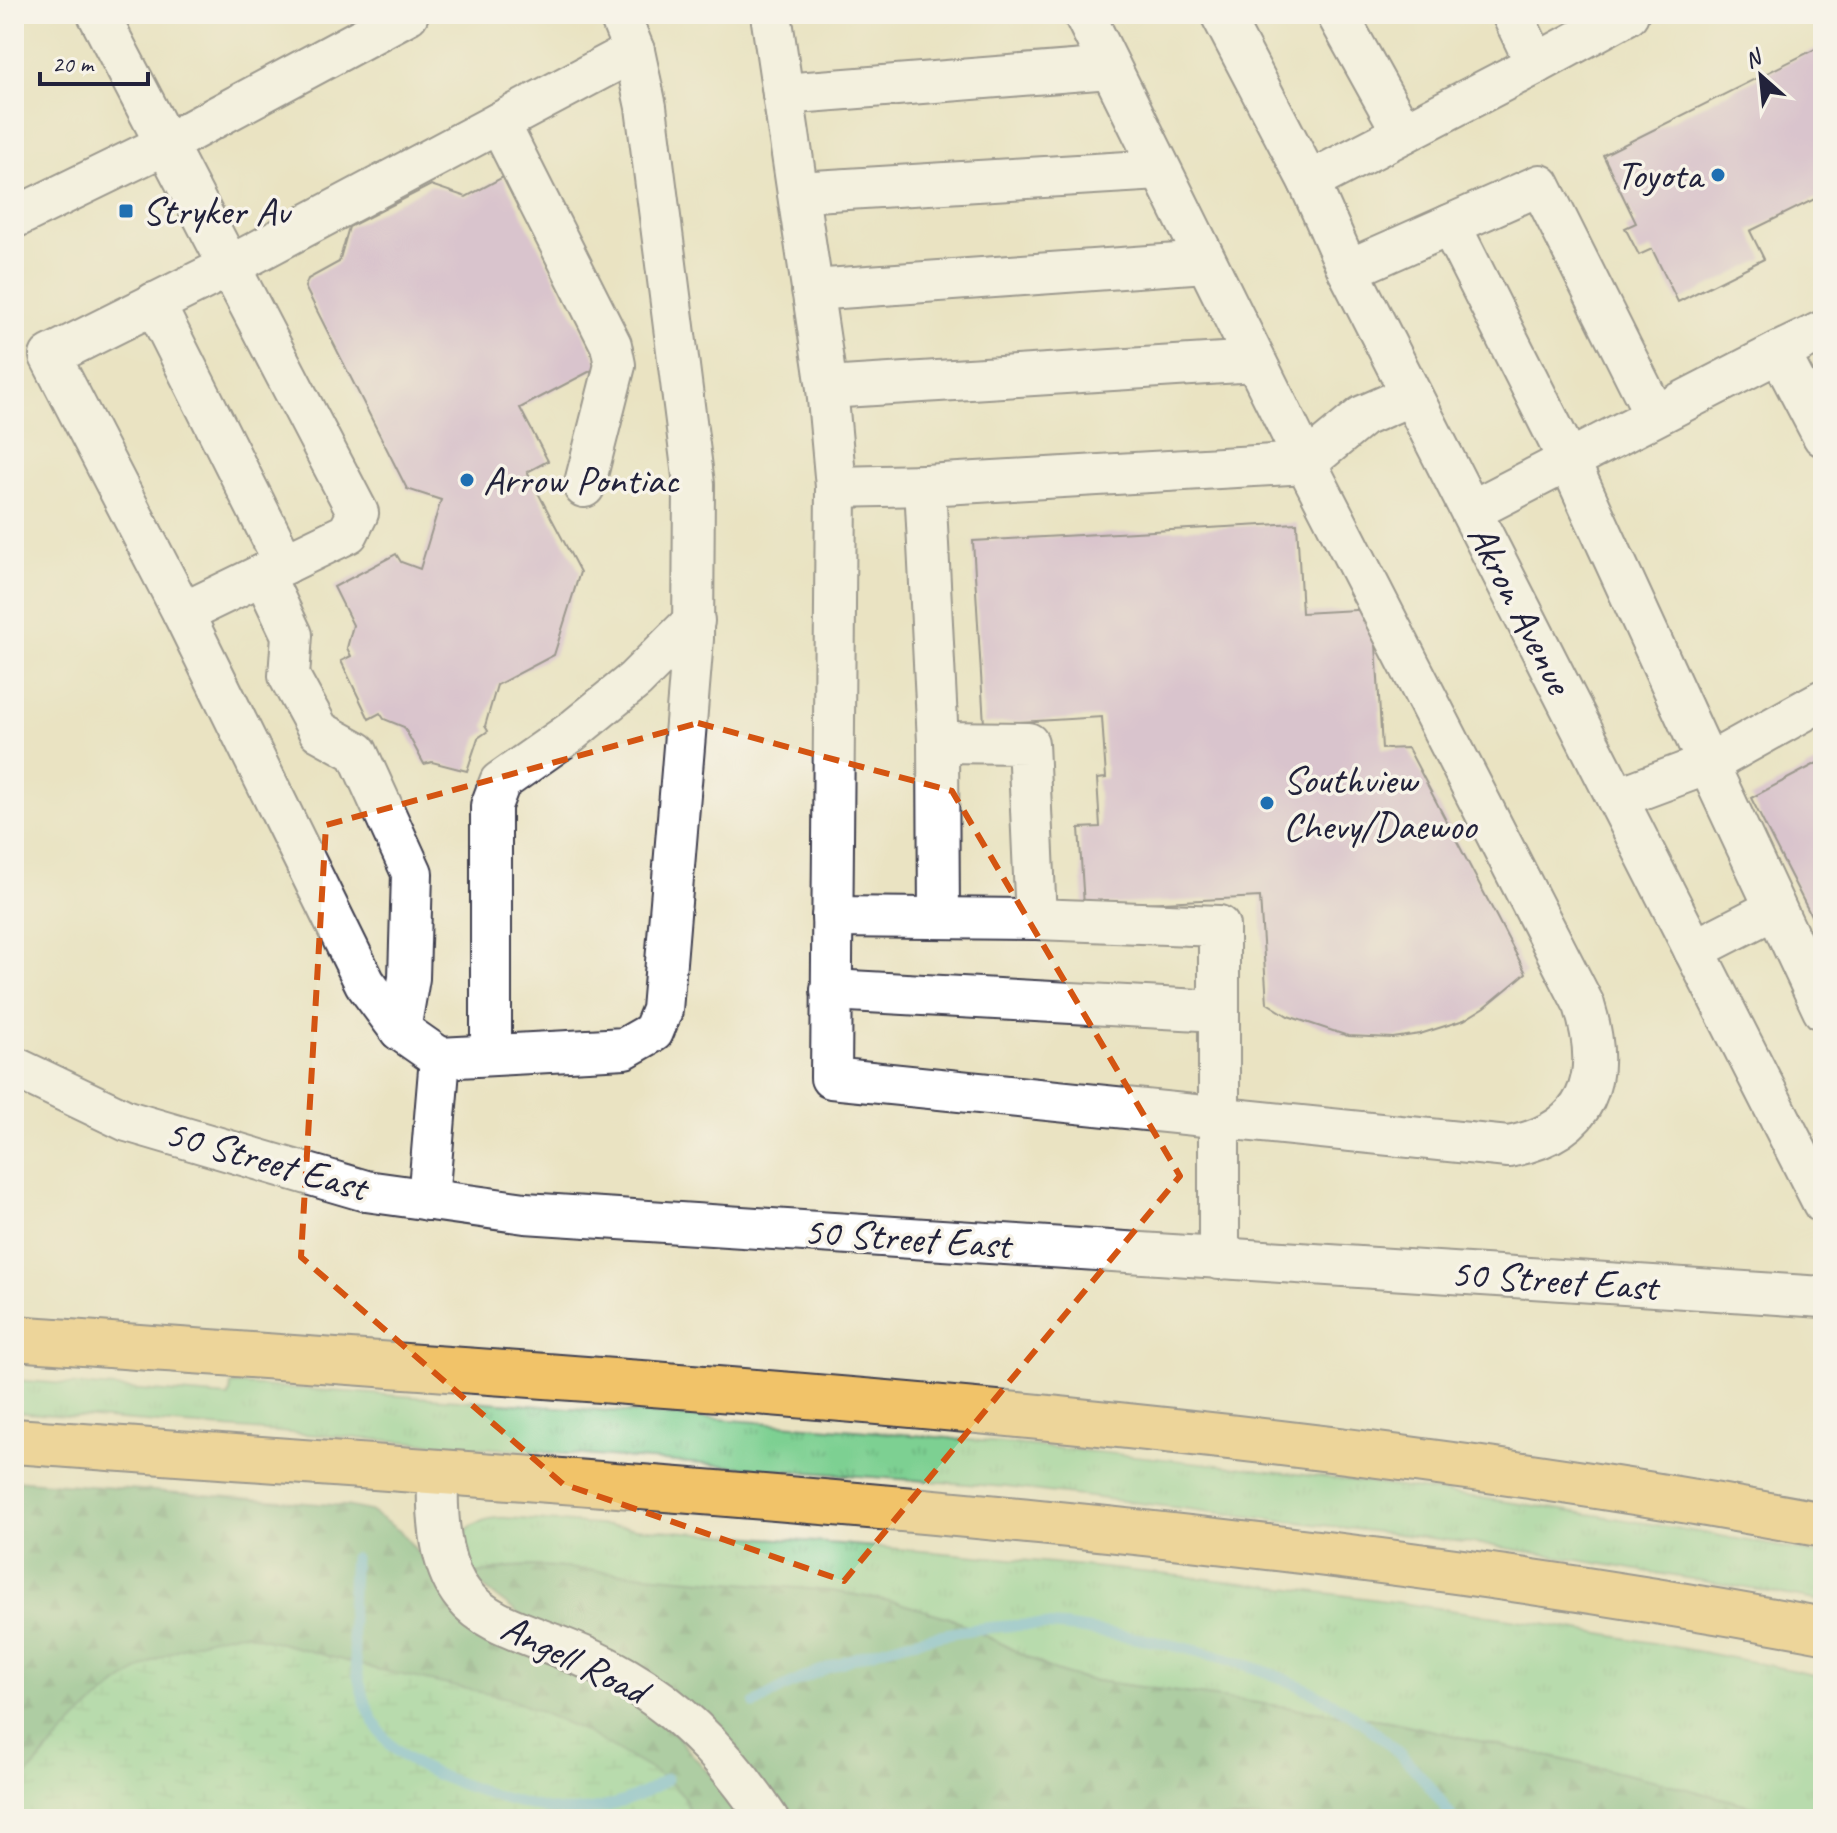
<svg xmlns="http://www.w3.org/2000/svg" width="1837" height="1833" font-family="Caveat,sans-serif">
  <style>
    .grass { fill: url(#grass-tufts); stroke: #507966; stroke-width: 2 }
    .forest { fill: url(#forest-firs); stroke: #446a5c; stroke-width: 2 }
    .wetland { fill: url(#wetland-marsh); stroke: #507966; stroke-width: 2 }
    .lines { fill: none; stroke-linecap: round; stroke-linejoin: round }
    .stream { stroke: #5ab3d7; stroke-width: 11 }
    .building { fill: #c69dd9 }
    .minor-casing { stroke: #403f4f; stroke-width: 44 }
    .highway-casing { stroke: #403f4f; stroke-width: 48 }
    .minor { stroke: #fff; stroke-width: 40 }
    .highway { stroke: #f1c369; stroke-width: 44 }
    .marked { fill: none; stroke: #d45411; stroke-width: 6; stroke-dasharray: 16 10; stroke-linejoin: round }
    .poi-dot { fill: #1f6fb2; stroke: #f7f3e8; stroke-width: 3 }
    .labels { text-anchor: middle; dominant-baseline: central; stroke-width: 7; stroke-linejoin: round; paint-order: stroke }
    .poi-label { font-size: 40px; fill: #22223b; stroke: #f7f3e8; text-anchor: start }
    .street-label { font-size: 40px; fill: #22223b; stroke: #f7f3e8 }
  </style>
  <defs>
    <pattern id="grass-tufts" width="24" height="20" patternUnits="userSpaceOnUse" patternTransform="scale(2)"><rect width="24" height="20" fill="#7dd092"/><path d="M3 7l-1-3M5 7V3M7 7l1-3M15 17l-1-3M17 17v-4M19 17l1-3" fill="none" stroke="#6cb27f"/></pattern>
    <pattern id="forest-firs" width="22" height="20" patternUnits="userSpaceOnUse" patternTransform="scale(2)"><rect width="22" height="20" fill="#66b27c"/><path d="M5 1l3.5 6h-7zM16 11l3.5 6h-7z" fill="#549067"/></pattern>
    <pattern id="wetland-marsh" width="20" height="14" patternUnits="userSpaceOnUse" patternTransform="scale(2)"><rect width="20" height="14" fill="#7dd092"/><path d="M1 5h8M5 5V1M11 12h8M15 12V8" fill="none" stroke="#6cb27f"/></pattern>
  </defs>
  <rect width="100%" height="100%" fill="#f7f3e8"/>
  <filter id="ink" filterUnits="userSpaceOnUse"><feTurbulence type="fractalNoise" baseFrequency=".0125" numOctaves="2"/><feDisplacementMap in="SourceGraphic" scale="16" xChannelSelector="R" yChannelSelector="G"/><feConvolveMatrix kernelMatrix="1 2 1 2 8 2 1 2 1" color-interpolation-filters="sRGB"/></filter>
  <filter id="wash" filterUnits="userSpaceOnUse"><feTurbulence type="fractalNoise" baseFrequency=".006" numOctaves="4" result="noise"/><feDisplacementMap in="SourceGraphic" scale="32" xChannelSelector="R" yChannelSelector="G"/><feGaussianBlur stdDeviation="1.8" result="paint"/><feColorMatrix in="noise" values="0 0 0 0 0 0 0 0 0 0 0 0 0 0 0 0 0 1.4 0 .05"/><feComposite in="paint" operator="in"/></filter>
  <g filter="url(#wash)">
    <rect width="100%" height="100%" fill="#eae3c2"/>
    <g class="grass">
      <path d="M14 1380 229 1397 231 1384C763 1422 1298 1453 1823 1555V1601L1488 1545 1006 1487 14 1412Z"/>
      <path d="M507 1518C948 1552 1390 1582 1823 1677V1819H1801L1609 1770 1389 1721 1082 1679 1055 1671 950 1618 856 1595 541 1566 510 1567 469 1576C466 1567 460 1554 461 1544 461 1523 491 1517 507 1518Z"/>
    </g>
    <g class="forest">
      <path d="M14 1480 346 1506 370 1511 401 1532 426 1562 452 1605 602 1682 661 1719 749 1819H693L692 1813 375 1669 243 1633 155 1660 113 1688 47 1752 14 1792Z"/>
      <path d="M541 1566 832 1591 896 1602 950 1618 1055 1671 1082 1679 1389 1721 1657 1781 1801 1819H786L469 1576 510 1567Z"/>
    </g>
    <path class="wetland" d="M243 1633 375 1669 507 1698 580 1729 667 1779 684 1797 693 1819H14C14 1811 12 1802 14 1794 17 1783 33 1770 40 1761 92 1698 160 1640 243 1633Z"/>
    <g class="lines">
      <g class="stream">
        <path d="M354 1558C349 1613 349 1683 379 1730 387 1742 397 1753 409 1760 439 1780 541 1814 576 1811 610 1809 639 1798 667 1779"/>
        <path d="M755 1704C831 1657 937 1628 1027 1625 1061 1624 1096 1632 1130 1637 1262 1660 1377 1700 1453 1819"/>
      </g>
    </g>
    <g id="blocks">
      <g class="building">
        <path d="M1823 45V195L1750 231 1764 259 1678 302 1652 249 1639 255 1625 228 1636 223 1603 155Z"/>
        <path d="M503 177 600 366 520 408 548 461 527 472 580 572 554 655 497 685 485 726 488 731 478 738 467 771 432 762 424 764 404 727 384 719 380 713 369 719 341 661 351 656 347 648 353 625 334 587 396 554 401 562 420 569 441 500 407 489 305 287 308 279 339 262 349 227 431 185 466 197Z"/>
        <path d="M1297 523 1302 613 1374 609 1382 749 1408 748 1526 973 1485 1007 1464 1020 1420 1034 1393 1038 1348 1036 1288 1016 1267 1003 1260 897 1084 906 1079 828 1100 827 1097 779 1106 778 1102 717 984 724 973 541Z"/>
        <path d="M1823 760V939L1751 798Z"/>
      </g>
    </g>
  </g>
  <g filter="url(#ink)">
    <use href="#blocks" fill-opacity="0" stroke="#403f4f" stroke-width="2"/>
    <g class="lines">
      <g class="minor-casing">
        <g id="minor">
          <path d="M98 14 358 513 348 533 183 613 50 356 230 266 634 51 619 14"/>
          <path d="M771 14 827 388 836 487 925 485"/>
          <path d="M1221 14 1309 182 1348 270 1823 1203"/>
          <path d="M1337 14 1403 133"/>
          <path d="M1536 64 1628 14"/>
          <path d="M783 94 1110 68"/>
          <path d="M499 123 611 345 615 365 584 487"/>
          <path d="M1309 182 1536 64 1512 14"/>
          <path d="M798 192 1160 170"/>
          <path d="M14 218 166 144 408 14"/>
          <path d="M1450 225 1569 461 1708 764 1617 798"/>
          <path d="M1348 270 1540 185 1655 415"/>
          <path d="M812 290 1206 262"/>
          <path d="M154 303 285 564"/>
          <path d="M1779 352 1823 331"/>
          <path d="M827 388 1255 361"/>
          <path d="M836 487 831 1078 1508 1147C1589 1132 1607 1079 1584 1005L1306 463 1084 14"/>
          <path d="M1471 511 1779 352 1823 436"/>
          <path d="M263 574 292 635 289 676 319 731 357 752 412 873 409 978 400 1030"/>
          <path d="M183 613 365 983 400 1030 440 1058 428 1200"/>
          <path d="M1823 700 1708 764 1823 1010"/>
          <path d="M938 742 939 918"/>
          <path d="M832 917 1036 919"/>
          <path d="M1694 950 1774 909"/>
          <path d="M831 990 1219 1011"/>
          <path d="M491 1054V806L500 782 570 733 635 680 694 621"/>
          <path d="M440 1058 625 1048 653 1032 662 1010 693 639 694 484 646 107 634 51"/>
          <path d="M14 1067 127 1121 366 1191 525 1213 1823 1297"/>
          <path d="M1219 1259V926L1036 919 1028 743 938 742 925 485 1306 463 1363 416 1411 395"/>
          <path d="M438 1473C432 1647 511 1611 626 1678 685 1712 731 1763 768 1819"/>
        </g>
      </g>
      <g class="highway-casing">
        <g id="highway">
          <path d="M14 1338C618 1383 1227 1412 1823 1525"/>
          <path d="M14 1441C619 1486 1226 1519 1823 1630"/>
        </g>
      </g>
      <use href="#minor" class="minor"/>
      <use href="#highway" class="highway"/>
    </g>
  </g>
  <path d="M0 0H1837V1833H0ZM698 723 952 791 1180 1176 844 1581 563 1484 301 1257 326 825Z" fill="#eae3c2" fill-opacity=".55" fill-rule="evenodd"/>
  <path class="marked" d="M698 723 952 791 1180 1176 844 1581 563 1484 301 1257 326 825Z"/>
  <g class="poi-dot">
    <circle cx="1718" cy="175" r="8"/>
    <rect x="118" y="203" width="16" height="16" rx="4"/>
    <circle cx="467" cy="480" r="8"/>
    <circle cx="1267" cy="803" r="8"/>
  </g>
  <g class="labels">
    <g class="poi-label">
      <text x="1702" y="175" text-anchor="end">Toyota</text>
      <text x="142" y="211">Stryker Av</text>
      <text x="483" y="480">Arrow Pontiac</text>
      <text x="1283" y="780">Southview<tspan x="1283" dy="46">Chevy/Daewoo</tspan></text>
    </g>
    <g class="street-label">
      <text transform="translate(1520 609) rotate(63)">Akron Avenue</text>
      <text transform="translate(266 1160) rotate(16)">50 Street East</text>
      <text transform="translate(907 1238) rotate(4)">50 Street East</text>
      <text transform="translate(1554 1280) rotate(4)">50 Street East</text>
      <text transform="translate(574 1659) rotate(26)">Angell Road</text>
    </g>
  </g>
  <rect width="1837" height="1833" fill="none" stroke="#f7f3e8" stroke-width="48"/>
  <g transform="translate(1761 76) rotate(333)" stroke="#f7f3e8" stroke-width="6" paint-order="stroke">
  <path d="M0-6L14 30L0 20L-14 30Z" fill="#22223b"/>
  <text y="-12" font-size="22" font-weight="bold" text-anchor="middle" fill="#22223b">N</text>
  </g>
  <path d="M40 72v12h108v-12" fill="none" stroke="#22223b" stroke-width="4"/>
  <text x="52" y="72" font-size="24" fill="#22223b" stroke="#f7f3e8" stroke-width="6" paint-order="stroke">20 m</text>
</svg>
